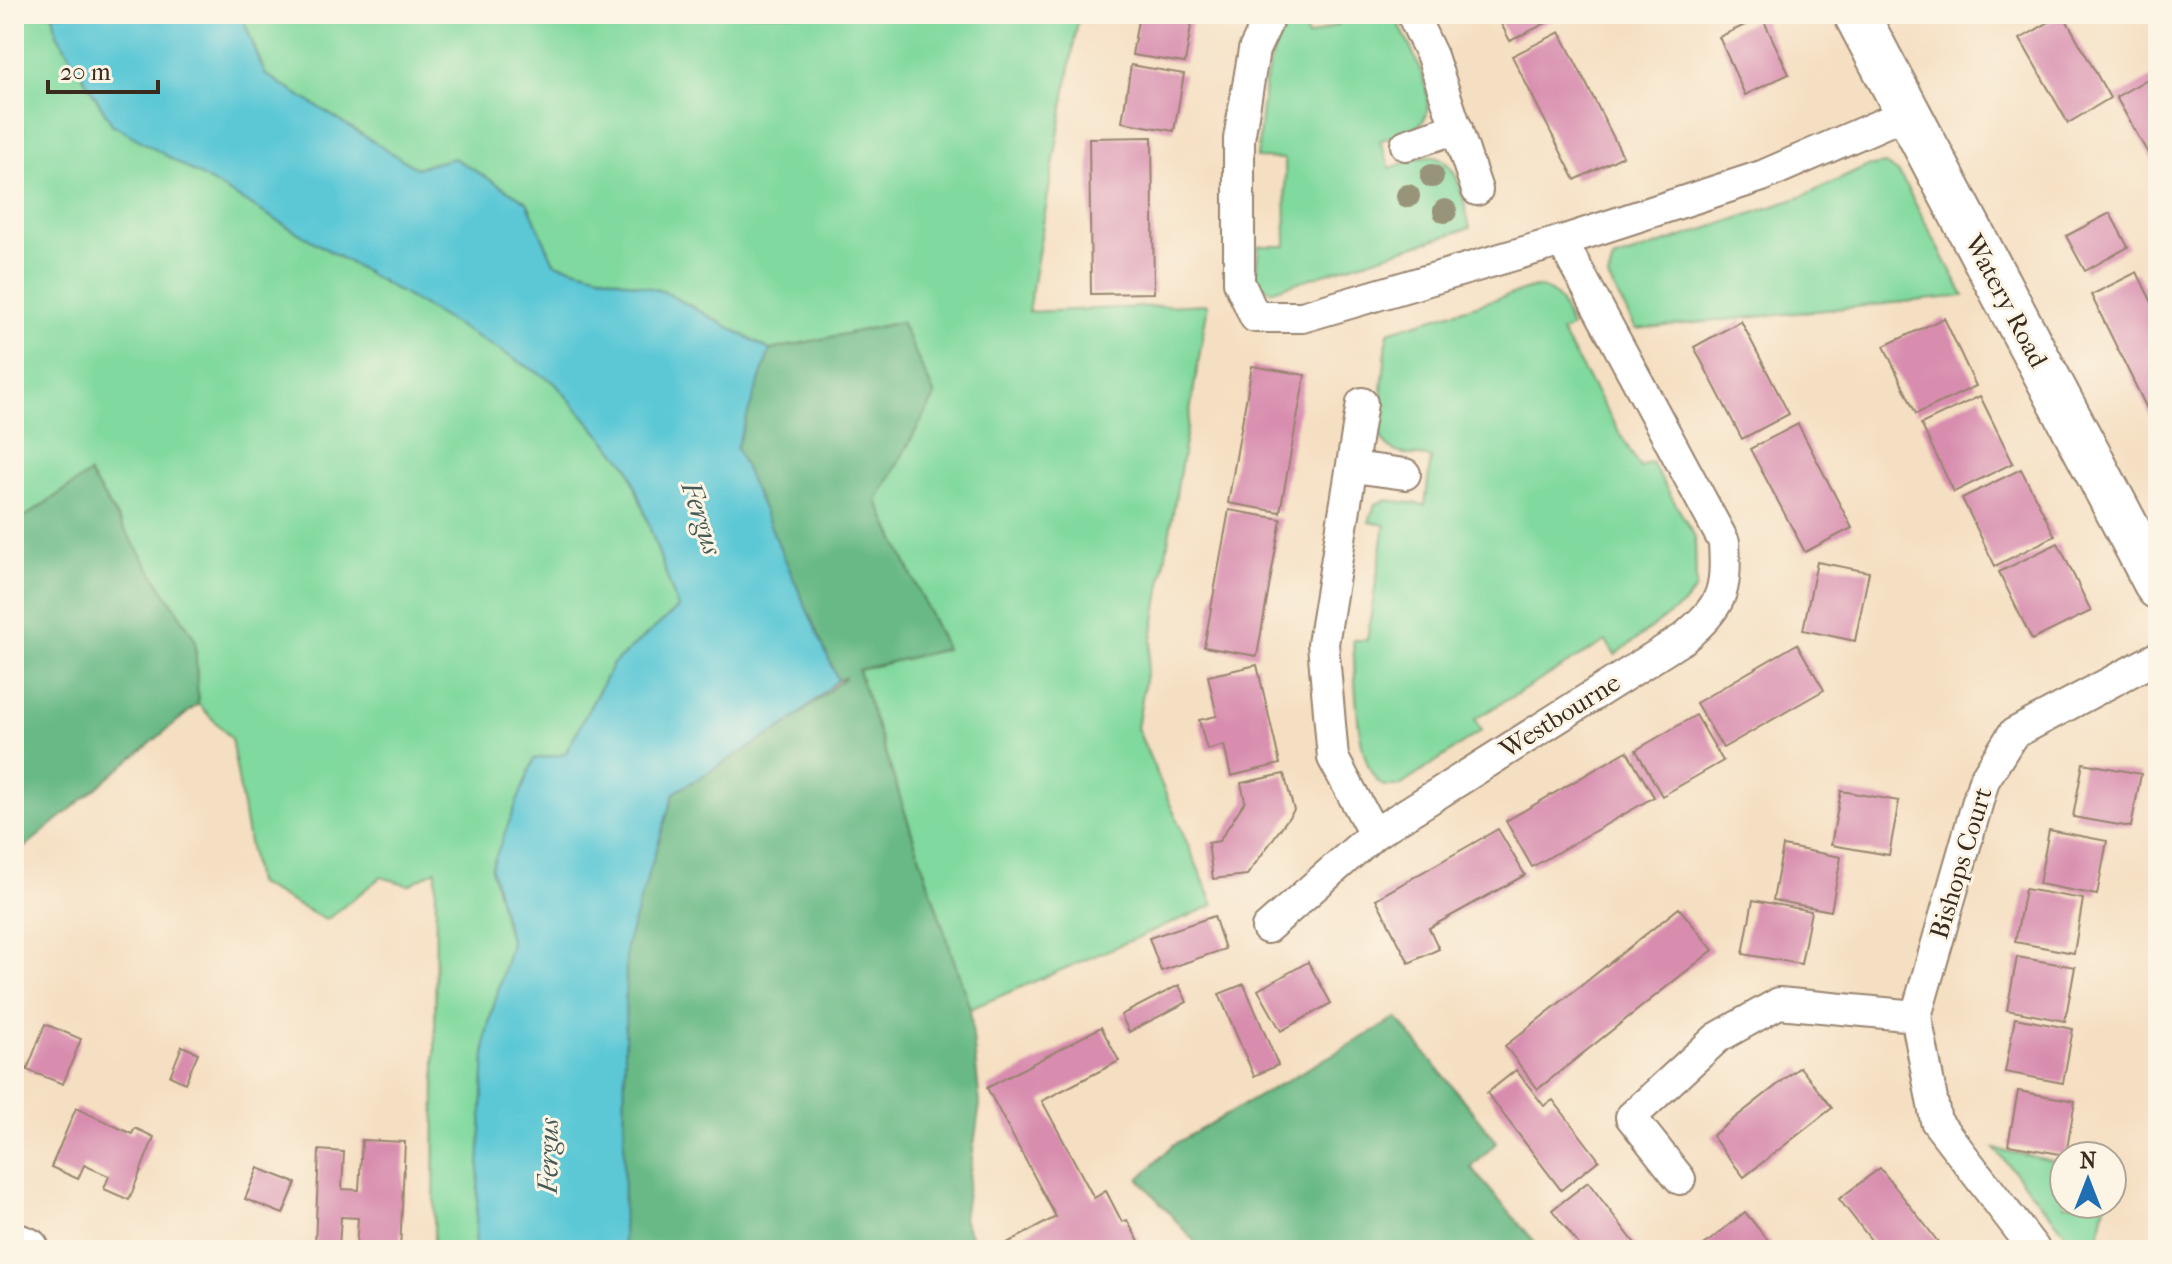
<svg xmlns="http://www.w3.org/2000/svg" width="2172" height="1264" font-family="'IM FELL French Canon',serif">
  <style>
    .green { fill: #80d99e; stroke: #5e825e; stroke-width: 2 }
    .forest { fill: #68b985; stroke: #527252; stroke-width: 2 }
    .water { fill: #5cc8d6; stroke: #4c797a; stroke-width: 2 }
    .building { fill: #d88daf }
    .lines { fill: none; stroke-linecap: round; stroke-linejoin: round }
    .street-casing { stroke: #988470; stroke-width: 34 }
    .secondary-casing { stroke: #988470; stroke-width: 48 }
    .street { stroke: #fff; stroke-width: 30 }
    .secondary { stroke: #fff; stroke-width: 44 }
    .tree { fill: #989479 }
    .labels { text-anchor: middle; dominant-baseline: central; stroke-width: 6; stroke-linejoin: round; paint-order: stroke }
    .street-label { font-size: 26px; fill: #3b2a1e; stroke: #fcf5e5 }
    .water-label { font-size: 28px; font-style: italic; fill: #455955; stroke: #fcf5e5 }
  </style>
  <rect width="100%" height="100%" fill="#fcf5e5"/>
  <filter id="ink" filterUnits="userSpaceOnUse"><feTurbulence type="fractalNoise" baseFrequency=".0125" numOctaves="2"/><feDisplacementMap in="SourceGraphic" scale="16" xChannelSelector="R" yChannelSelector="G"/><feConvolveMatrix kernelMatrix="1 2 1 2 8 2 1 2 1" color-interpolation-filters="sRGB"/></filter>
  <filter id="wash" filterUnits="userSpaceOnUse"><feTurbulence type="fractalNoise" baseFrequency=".006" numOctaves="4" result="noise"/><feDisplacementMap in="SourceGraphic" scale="32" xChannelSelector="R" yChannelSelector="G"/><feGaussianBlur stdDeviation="1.8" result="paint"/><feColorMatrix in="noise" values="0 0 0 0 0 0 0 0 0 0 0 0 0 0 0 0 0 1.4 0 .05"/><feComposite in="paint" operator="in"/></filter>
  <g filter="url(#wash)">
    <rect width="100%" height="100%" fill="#f5dfc2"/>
    <g class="green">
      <path d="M14 14H53L57 34 112 124 554 382 628 466 678 608 613 664 565 754 491 868 511 944 486 1034 476 1250H434L436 870 409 885 381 877 326 920 256 883 231 738 198 704 195 639 89 474 14 524Z"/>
      <path d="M241 14H1079L1028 312 1208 304 1137 728 1214 905 970 1009 858 670 946 649 877 501 935 396 901 322 770 350 665 292 554 263 527 202 454 158 416 168 265 74Z"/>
      <path d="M1296 14H1300L1308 37 1362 14H1392L1396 18C1407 43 1448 108 1416 127 1405 133 1391 136 1380 141L1390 168C1402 164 1422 155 1434 157 1461 162 1464 206 1470 228L1270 291 1255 279 1259 246H1286L1285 159 1257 158C1263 108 1261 53 1296 14Z"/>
      <path d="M1885 164 1899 173 1964 296 1636 329 1608 278 1613 260 1804 196 1866 167Z"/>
      <path d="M1535 287C1560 289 1563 308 1571 328L1561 332 1640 468 1651 462 1695 537 1696 589 1682 605 1615 655 1606 641 1475 719 1481 731 1400 786H1384C1353 769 1356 674 1353 640H1367L1385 525 1369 522 1375 504 1388 500 1425 505 1431 458C1405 453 1386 458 1378 428L1388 332Z"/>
      <path d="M1995 1149 2064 1163V1204H2105L2096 1250H2080Z"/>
    </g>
    <g class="forest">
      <path d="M901 322 935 396 877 501 946 649 858 670 970 1009 980 1104 963 1219 978 1250H623L626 945 674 793 788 724 846 677 838 680 736 448 770 350Z"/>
      <path d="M89 474 195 639 198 704 14 856V524Z"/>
      <path d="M1397 1018 1497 1142 1471 1168 1542 1250H1202L1139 1179 1173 1145Z"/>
    </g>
    <path class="water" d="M53 14H241L265 74 416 168 454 158 527 202 554 263 665 292 770 350 736 448 838 680 788 724 674 793 626 946 623 1250H476L475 1245 486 1034 511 944 491 868 534 759 565 754 613 664 678 608 628 466 554 382 112 124 57 34Z"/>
    <g id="blocks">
      <g class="building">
        <path d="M1139 14H1193L1185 63 1132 55Z"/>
        <path d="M1496 14H1556L1558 17 1510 41Z"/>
        <path d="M2063 14 2110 98 2068 123 2020 39Z"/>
        <path d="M1762 17 1789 74 1745 95 1719 37Z"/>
        <path d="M1560 32 1623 156 1575 180 1512 56Z"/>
        <path d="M1131 65 1184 74 1174 131 1122 122Z"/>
        <path d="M2158 73V171L2116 97Z"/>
        <path d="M1152 137 1154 293 1091 294 1089 138Z"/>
        <path d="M2110 213 2128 247 2085 271 2066 236Z"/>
        <path d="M2137 272 2158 315V431L2091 295Z"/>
        <path d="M1944 318 1976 386 1916 414 1884 346Z"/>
        <path d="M1741 321 1789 414 1742 439 1694 347Z"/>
        <path d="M1252 366 1305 375 1280 512 1228 503Z"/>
        <path d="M1980 396 2013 463 1954 492 1921 424Z"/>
        <path d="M1798 424 1852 528 1805 552 1750 449Z"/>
        <path d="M2021 469 2055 536 1995 566 1962 498Z"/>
        <path d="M1229 510 1281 519 1257 656 1204 647Z"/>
        <path d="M2058 543 2091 611 2032 640 1999 572Z"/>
        <path d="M1817 562 1869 572 1855 641 1803 630Z"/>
        <path d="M1797 644 1824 690 1723 748 1696 703Z"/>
        <path d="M1257 665 1280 764 1231 776 1224 745 1207 750 1199 720 1217 716 1208 676Z"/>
        <path d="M1696 715 1723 761 1662 796 1636 750Z"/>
        <path d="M1627 751 1654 797 1532 867 1506 821Z"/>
        <path d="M2083 763 2141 774 2131 827 2073 817Z"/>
        <path d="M1284 774 1294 810 1247 875 1213 879 1208 843 1219 841 1245 801 1241 783Z"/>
        <path d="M1841 791 1899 801 1889 855 1831 845Z"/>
        <path d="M1498 829 1525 875 1429 928 1439 949 1409 963 1376 899Z"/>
        <path d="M2049 830 2107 841 2097 895 2039 884Z"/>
        <path d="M1783 846 1841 857 1831 911 1773 900Z"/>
        <path d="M2025 889 2083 899 2074 953 2015 942Z"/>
        <path d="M1753 900 1811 911 1801 964 1743 954Z"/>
        <path d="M1679 908 1713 950 1538 1089 1505 1046Z"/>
        <path d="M1214 916 1225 949 1161 971 1149 938Z"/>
        <path d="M2017 957 2075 967 2065 1021 2007 1010Z"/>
        <path d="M1308 962 1331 1003 1281 1031 1258 990Z"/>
        <path d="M1244 984 1278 1065 1254 1076 1219 994Z"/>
        <path d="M1179 985 1187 1002 1129 1032 1121 1015Z"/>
        <path d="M2015 1018 2073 1029 2063 1083 2005 1072Z"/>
        <path d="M45 1024 81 1039 63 1084 27 1070Z"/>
        <path d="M1101 1027 1119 1061 1042 1101 1094 1198 1106 1191 1122 1222 1127 1220 1143 1249 994 1250 1056 1217 987 1088Z"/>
        <path d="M182 1046 198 1053 185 1083 170 1076Z"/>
        <path d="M1800 1067 1832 1108 1744 1177 1712 1136Z"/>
        <path d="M1516 1070 1544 1106 1553 1100 1599 1160 1561 1190 1487 1093Z"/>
        <path d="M2018 1091 2075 1101 2066 1155 2008 1145Z"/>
        <path d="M76 1108 132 1134 135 1128 154 1137 129 1200 104 1189 109 1176 84 1165 78 1179 51 1167Z"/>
        <path d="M362 1140 405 1142 400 1250H356L358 1218 341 1217 339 1246 315 1245 319 1150 344 1152 342 1189 359 1190Z"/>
        <path d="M258 1168 296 1183 283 1214 245 1199Z"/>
        <path d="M1880 1168 1926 1226 1944 1250H1879L1839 1199Z"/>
        <path d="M1588 1182 1611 1212 1640 1250H1583L1552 1210Z"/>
        <path d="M1745 1212 1776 1250H1698L1719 1233Z"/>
      </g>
    </g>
  </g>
  <g filter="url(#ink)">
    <use href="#blocks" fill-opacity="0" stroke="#988470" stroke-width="2"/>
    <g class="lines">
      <g class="street-casing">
        <g id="street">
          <path d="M1271 14 1254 50 1239 139V282L1255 317H1302L1562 241"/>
          <path d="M1412 14 1432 56 1477 190"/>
          <path d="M1406 145 1457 128"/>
          <path d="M1362 403 1323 644 1333 758 1374 834 1684 638C1722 605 1727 593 1724 542L1562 241 1762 176 1905 114"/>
          <path d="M1353 467 1405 474"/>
          <path d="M1267 928 1374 834"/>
          <path d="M1680 1179 1631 1117 1717 1038 1779 1003 1916 1016"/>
          <path d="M2035 1250 1936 1121 1916 1016 1984 780 2013 734 2158 657"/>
        </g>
      </g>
      <g class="secondary-casing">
        <g id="secondary">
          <path d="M1856 14 2158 587"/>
          <path d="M14 1245 27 1250"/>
        </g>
      </g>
      <use href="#street" class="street"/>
      <use href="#secondary" class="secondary"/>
    </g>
    <g class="tree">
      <circle cx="1432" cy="176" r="12"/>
      <circle cx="1408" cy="196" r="12"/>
      <circle cx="1445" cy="211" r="12"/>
    </g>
  </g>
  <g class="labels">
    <g class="street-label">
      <text transform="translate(2006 301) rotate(62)">Watery Road</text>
      <text transform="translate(1560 716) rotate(-32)">Westbourne</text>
      <text transform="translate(1961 863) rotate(-73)">Bishops Court</text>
    </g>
    <g class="water-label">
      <text transform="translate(702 518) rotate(72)">Fergus</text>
      <text transform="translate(548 1156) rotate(-89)">Fergus</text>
    </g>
  </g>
  <rect width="2172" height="1264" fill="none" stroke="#fcf5e5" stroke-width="48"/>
  <g transform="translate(2088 1180)"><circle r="38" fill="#fcf5e5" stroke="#afa495" stroke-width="2"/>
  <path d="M0-6L14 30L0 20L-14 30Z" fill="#1f6fb2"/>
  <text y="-12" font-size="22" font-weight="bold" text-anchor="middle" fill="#3b2a1e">N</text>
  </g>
  <path d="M48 80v12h110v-12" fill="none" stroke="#3b2a1e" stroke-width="4"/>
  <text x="60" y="80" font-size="24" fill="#3b2a1e" stroke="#fcf5e5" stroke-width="6" paint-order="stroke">20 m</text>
</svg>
